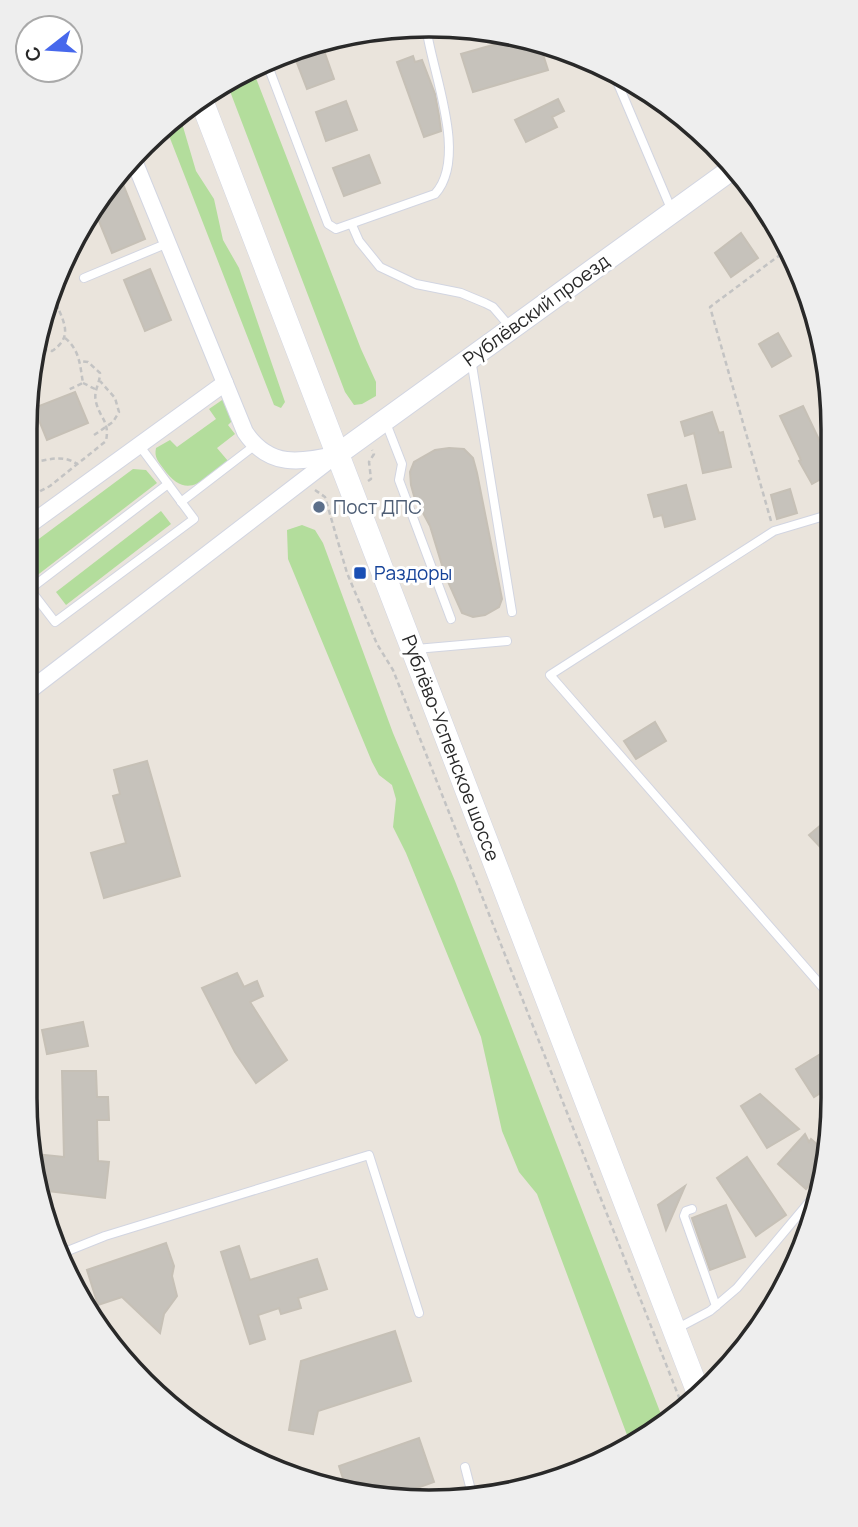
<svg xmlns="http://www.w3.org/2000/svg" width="858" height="1527" font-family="Manrope,sans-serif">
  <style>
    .green { fill: #b3dd9c }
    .building { fill: #c6c2bb; stroke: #c6c0b6; stroke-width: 2 }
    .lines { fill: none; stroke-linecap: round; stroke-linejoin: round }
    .service-casing { stroke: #d2d5e1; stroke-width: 10 }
    .minor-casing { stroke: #d2d5e1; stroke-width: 18 }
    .tertiary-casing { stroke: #d2d5e1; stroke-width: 23 }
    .secondary-casing { stroke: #d2d5e1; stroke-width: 24 }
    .path { stroke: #c3c3c3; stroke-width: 2.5; stroke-dasharray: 5 3.5; stroke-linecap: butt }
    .service { stroke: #fff; stroke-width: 8 }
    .minor { stroke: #fff; stroke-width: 16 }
    .tertiary { stroke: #fff; stroke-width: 21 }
    .secondary { stroke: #fff; stroke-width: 23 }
    .service-dot { fill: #5c6f8a; stroke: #fff; stroke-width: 2.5 }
    .transit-dot { fill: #1a4fb4; stroke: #fff; stroke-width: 2.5 }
    .labels { text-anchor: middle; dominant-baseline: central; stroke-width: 6; stroke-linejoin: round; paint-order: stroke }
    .street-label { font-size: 19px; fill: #292929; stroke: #fff }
    .service-label { font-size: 19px; fill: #4e5e75; stroke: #fff; text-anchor: start }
    .transit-label { font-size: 19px; fill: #164399; stroke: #fff; text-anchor: start }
    .rim { fill: none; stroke: #292929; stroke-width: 3.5 }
  </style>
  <rect width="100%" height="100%" fill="#eae4dc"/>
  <g class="green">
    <path d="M254 73 361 349 376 382V396L362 404 354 405 345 392 228 86Z"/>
    <path d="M179 113 196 171 214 199 223 240 239 268 285 402 281 408 274 405 166 128Z"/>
    <path d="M225 398 234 419 228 425 235 434 217 448 228 461C203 480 187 502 163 468 158 461 154 457 156 448L170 440 177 447 216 419 209 409Z"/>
    <path d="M133 469 146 470 157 483 35 577 25 565V551L28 547Z"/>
    <path d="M161 511 171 524 66 605 56 592Z"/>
    <path d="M302 525 315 530 323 543 393 733 455 881 664 1422 630 1443 537 1194 519 1172 502 1131 481 1037 406 853 393 827 396 799 392 785 379 775 372 762 288 559 287 530Z"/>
  </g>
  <g class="building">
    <path d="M514 39 541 48 548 70 473 92 461 54Z"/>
    <path d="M322 45 334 79 307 89 294 55Z"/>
    <path d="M413 56 415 62 422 60 435 94 439 116 441 131 424 137 397 62Z"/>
    <path d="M558 99 564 111 552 117 557 127 526 142 515 120Z"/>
    <path d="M346 101 357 130 326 141 316 112Z"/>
    <path d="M369 155 380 183 344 196 333 168Z"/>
    <path d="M121 179 145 239 112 253 94 209Z"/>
    <path d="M768 210 785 244 780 247 758 217Z"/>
    <path d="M741 233 758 258 731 277 715 253Z"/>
    <path d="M150 269 171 320 145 331 124 280Z"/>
    <path d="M778 333 791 356 772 367 759 344Z"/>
    <path d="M75 392 88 423 47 440 34 408Z"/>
    <path d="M803 406 823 448 830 444V474L812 484 799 461 801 460 780 416Z"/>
    <path d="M712 412 719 433 723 432 731 467 703 473 694 433 685 436 681 422Z"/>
    <path d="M449 448 464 449 473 458 477 473 502 599 499 607 485 615 473 617 462 613 445 575 430 526 414 496 411 485 410 472 414 462 435 450Z"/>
    <path d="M686 485 695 519 665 527 662 515 654 517 648 495Z"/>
    <path d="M790 489 797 513 777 519 771 495Z"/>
    <path d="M655 722 666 741 636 759 624 741Z"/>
    <path d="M147 761 180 876 104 898 91 853 126 843 113 796 120 794 114 770Z"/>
    <path d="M822 824 832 834V841L822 849 809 835Z"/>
    <path d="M237 973 244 987 257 981 263 996 250 1002 287 1060 256 1083 235 1052 202 988Z"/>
    <path d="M83 1022 88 1046 47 1054 42 1030Z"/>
    <path d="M832 1047 833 1085 814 1097 796 1069Z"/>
    <path d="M62 1071H96L97 1097H108L109 1120H97L98 1161 109 1162 105 1198 40 1190 34 1154 64 1157Z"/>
    <path d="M760 1094 799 1129 767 1148 741 1106Z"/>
    <path d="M805 1134 809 1142 811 1139 827 1153 824 1168 806 1189 778 1164Z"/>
    <path d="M747 1157 786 1215 756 1236 717 1178Z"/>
    <path d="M685 1186 666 1230 658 1205Z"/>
    <path d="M726 1205 745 1257 710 1270 692 1218Z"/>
    <path d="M166 1243 174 1266 172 1276 177 1296 164 1314 160 1333 122 1297 98 1305 87 1270Z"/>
    <path d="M239 1246 250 1280 317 1259 327 1289 298 1298 301 1308 281 1314 279 1308 258 1315 265 1339 250 1344 221 1252Z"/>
    <path d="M395 1331 411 1381 318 1411 313 1434 289 1430 301 1361Z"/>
    <path d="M419 1438 434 1482 395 1496 347 1491 339 1466Z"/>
  </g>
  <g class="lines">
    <g class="service-casing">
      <g id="service">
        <path d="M268 66 328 224 336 229 435 194C468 158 433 74 427 32"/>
        <path d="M613 72 672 211"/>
        <path d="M352 225 359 241 380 267 416 284 461 293 485 303 493 307 511 328"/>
        <path d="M84 278 168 243"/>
        <path d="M471 359 512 612"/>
        <path d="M386 423 402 464 399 480 451 619"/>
        <path d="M181 502 254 446"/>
        <path d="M831 514 774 531 550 675 832 998"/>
        <path d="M25 583 55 622 194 519 139 445"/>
        <path d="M30 589 168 484"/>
        <path d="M416 649 507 641"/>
        <path d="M692 1209 686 1211 684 1216 716 1306"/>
        <path d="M60 1254 105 1236 369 1155 419 1313"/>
        <path d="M676 1329 710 1311 737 1288 820 1189"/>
        <path d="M465 1467 473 1498"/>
      </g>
    </g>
    <g class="minor-casing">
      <g id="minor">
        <path d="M135 163 245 432C269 468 300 463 338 454"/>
        <path d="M25 528 225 383"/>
        <path d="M25 694 331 459"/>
      </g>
    </g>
    <g class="tertiary-casing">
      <path id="tertiary" d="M338 454 735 167"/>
    </g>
    <g class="secondary-casing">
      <path id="secondary" d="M201 99 700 1397"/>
    </g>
    <g class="path">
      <path d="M42 314 58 308 52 292"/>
      <path d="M65 338C80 350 80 366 83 383L68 390"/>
      <path d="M34 350 39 349 52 351C71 338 66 326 58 308"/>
      <path d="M83 383 95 389"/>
      <path d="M94 435 113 422 119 412 115 398 100 381"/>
      <path d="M25 447 33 462C50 460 62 454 77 464"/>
      <path d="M368 481 371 479 369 462 374 454 372 450"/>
      <path d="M315 490 325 497 347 573 377 644 393 670 684 1410"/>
      <path d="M25 499 50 486 106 441C110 421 100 419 96 402 93 391 100 384 100 373L88 362 80 361"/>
      <path d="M771 521 710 307 788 249"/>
    </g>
    <use href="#service" class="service"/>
    <use href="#minor" class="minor"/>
    <use href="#tertiary" class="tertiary"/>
    <use href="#secondary" class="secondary"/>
  </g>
  <circle class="service-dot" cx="319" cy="507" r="7"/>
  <rect class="transit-dot" x="353" y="566" width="14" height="14" rx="3.5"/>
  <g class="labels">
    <g class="street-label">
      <text transform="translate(536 310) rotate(-36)">Рублёвский проезд</text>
      <text transform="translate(451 748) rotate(69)">Рублёво-Успенское шоссе</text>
    </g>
    <g class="service-label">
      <text x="333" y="507">Пост ДПС</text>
    </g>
    <g class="transit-label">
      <text x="374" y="573">Раздоры</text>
    </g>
  </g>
  <path d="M0 0H858V1527H0ZM429 37H429A392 392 0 0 1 821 429V1098A392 392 0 0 1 429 1490H429A392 392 0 0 1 37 1098V429A392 392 0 0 1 429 37Z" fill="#eee" fill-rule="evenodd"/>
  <path class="rim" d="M429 37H429A392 392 0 0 1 821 429V1098A392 392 0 0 1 429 1490H429A392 392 0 0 1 37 1098V429A392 392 0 0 1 429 37Z"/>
  <g transform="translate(49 49) rotate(253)"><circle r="33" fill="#ffffff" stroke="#a9a9a9" stroke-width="2"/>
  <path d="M0-5L12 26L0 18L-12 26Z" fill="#4768ec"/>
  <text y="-10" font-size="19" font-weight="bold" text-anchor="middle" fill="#292929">С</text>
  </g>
</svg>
